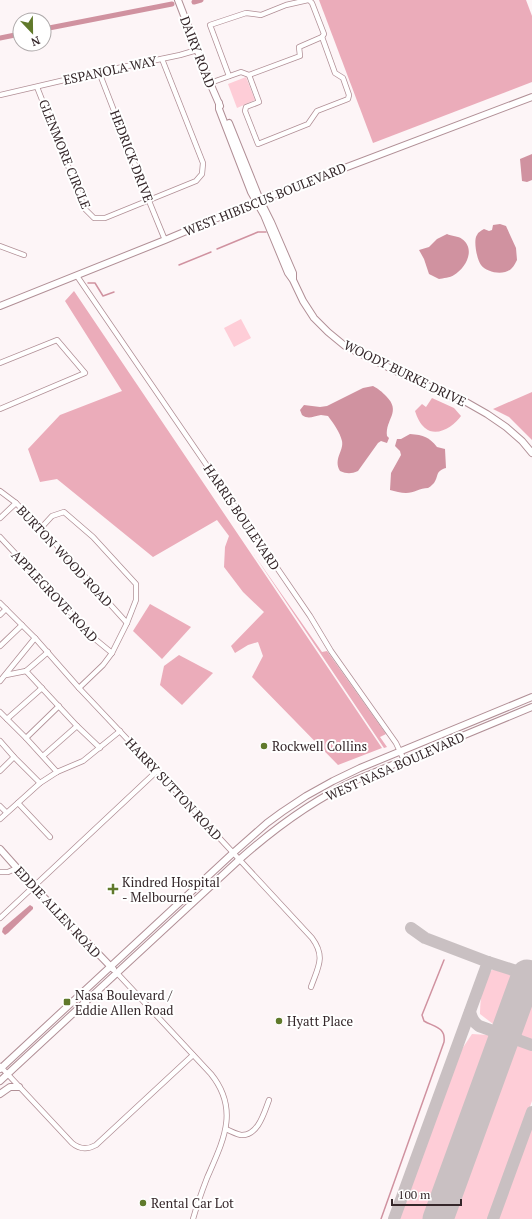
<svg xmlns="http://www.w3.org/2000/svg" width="532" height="1219" font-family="'PT Serif',serif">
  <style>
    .green { fill: #fecdd7 }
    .forest { fill: #ebacba }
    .water { fill: #d092a0 }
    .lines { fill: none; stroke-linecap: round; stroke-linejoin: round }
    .stream { stroke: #d092a0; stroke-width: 1.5 }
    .canal { stroke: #d092a0; stroke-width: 5 }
    .taxiway { stroke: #c9c0c2; stroke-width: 12 }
    .runway { stroke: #c9c0c2; stroke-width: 31 }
    .street-casing { stroke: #b18f96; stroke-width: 6 }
    .secondary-casing { stroke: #b18f96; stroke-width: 8 }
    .street { stroke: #fff; stroke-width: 4.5 }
    .secondary { stroke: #fff; stroke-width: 6 }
    .poi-dot { fill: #60792b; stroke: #fff; stroke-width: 1.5 }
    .labels { text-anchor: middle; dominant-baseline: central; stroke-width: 4; stroke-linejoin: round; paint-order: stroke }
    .street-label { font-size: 13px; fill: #35272a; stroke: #fff }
    .poi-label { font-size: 13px; fill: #35272a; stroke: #fff; text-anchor: start }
  </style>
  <rect width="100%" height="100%" fill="#fdf5f7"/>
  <g class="green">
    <path d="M246 77 255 100 237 108 228 84Z"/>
    <path d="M241 319 251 338 234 347 224 328Z"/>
    <path d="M494 969C503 968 513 973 515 982L500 1026 493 1024 480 1014C480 1003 482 975 494 969Z"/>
    <path d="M532 988V1041L522 1037 515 1032Z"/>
    <path d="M472 1034 489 1035 496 1038 430 1219H398L450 1076 462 1049Z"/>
    <path d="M511 1044H521L532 1049V1101L489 1219H447Z"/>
    <path d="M532 1117V1219H495Z"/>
  </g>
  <g class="forest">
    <path d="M319 0H526L532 16V82L373 143Z"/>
    <path d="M74 291 382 748 338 765 252 677 263 656 258 642 248 645 235 653 231 646 264 612 243 592 224 567 225 547 229 536 217 520 153 557 57 479 40 482 28 449 60 415 122 391 65 301Z"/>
    <path d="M532 392V440L509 417 493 409Z"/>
    <path d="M432 398 454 408 461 416C454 426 437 438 425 428 420 424 417 417 415 411L422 404 426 407Z"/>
    <path d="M253 553 322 652 327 651 386 734 380 737 387 747 384 748Z"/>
    <path d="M150 604 191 627 162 659 133 631Z"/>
    <path d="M179 655 213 673 182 705 160 685 164 666Z"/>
  </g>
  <g class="water">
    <path d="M532 154V180L527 182 522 181 520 159Z"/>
    <path d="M500 224 506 226 516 248 517 260C516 262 514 266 512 268 505 276 487 273 481 265 477 260 473 240 477 235 478 232 481 231 484 229L489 231 492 230 493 225Z"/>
    <path d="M447 234C451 236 459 236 462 239 476 249 466 268 454 275 450 278 443 278 439 279L429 274 424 259 419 250 429 247 437 239Z"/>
    <path d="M373 386C379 389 382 392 386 396 402 412 385 419 387 436L389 438 387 443 381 441 378 443 358 471C351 474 347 474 340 471 333 459 344 451 342 441 340 432 333 423 328 416 326 416 323 415 321 415 313 416 309 420 302 415L300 410 304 405 320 407 327 406 363 388Z"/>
    <path d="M410 434C424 435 429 437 437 447L445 449 446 468C435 471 439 476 434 483 433 484 429 488 428 488 420 488 414 493 406 493 401 493 395 491 390 490L391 473 401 455 400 451 395 446 397 439H401Z"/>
    <path d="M30 905 33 907V909L8 933 5 935 2 932 3 928Z"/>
  </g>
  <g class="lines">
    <g class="stream">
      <path d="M217 249 258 232H266"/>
      <path d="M179 265 211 252"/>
      <path d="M88 283H95L103 296 114 292"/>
      <path d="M381 1219 444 1042C446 1027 434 1027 424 1021L422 1015 444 960"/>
    </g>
    <g class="canal">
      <path d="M194 2 201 0"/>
      <path d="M44 29 172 4"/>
      <path d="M0 38 20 34"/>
    </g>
    <g class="taxiway">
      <path d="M411 928 425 938 488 962 532 976"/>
      <path d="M470 1012C472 1018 473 1022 479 1026L532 1045"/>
      <path d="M394 1219 488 962"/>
      <path d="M493 1219 532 1112"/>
    </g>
    <path class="runway" d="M438 1219 527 975"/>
    <g class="street-casing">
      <g id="street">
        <path d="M99 72 149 201 165 240"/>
        <path d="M249 75 259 102 246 107 245 111 258 144 308 124 317 111 348 99 349 95 343 78 335 73 322 37 324 34 312 3 309 0"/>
        <path d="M229 76 210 25 246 13 261 15 286 5 308 0"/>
        <path d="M210 83 241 72 249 75 300 56 299 47 322 37"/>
        <path d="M37 87 85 209 94 218H105L196 181 202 174 203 163 162 59"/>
        <path d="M0 95 99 72 180 55 197 50"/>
        <path d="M0 246 24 255"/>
        <path d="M77 276 310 616 331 651 396 743 404 760"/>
        <path d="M0 363 57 340 85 373 0 409"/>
        <path d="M0 491 16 503 41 528 127 623"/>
        <path d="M0 518 16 503"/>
        <path d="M41 528 52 516 64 512 93 537 136 584V600L127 623 112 653 103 665 79 688"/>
        <path d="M0 537 95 639 112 653"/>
        <path d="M0 603 35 638 79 688 163 777 312 938C326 957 318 967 311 987"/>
        <path d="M0 615 6 609"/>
        <path d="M0 646 22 625"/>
        <path d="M26 671 77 726 100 748"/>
        <path d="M6 675 26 671 48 652"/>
        <path d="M0 681 35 638"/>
        <path d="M0 712 26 738 57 772"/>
        <path d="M7 719 42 688"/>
        <path d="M26 738 59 706"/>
        <path d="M0 741 14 757 40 783"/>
        <path d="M43 756 77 726"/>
        <path d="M0 771 14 757"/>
        <path d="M18 803 50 837"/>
        <path d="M0 806 6 812"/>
        <path d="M0 819 40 783 57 772 83 761 120 731"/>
        <path d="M0 872H8L17 868"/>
        <path d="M0 918 157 771"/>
        <path d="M117 973 211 1074C240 1110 223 1141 207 1178 202 1191 197 1205 193 1219"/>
        <path d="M0 1066 72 1143C79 1149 87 1150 96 1145L193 1055"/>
        <path d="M226 1129C230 1131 236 1134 241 1135 258 1136 264 1113 269 1100"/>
      </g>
    </g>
    <g class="secondary-casing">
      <g id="secondary">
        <path d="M178 0 210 83 220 106"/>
        <path d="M219 103V109L251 192 264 215 288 273 293 280 303 301 314 318 328 332 345 346 418 382 466 402 487 414 506 427 522 441 532 453"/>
        <path d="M229 123 260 200 271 222 293 273V279"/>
        <path d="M0 306 165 240 260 200 532 97"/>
        <path d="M0 849 33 886 113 969"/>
        <path d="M0 1069 233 853 267 823 282 812 306 796 333 781 360 768 532 697"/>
        <path d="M0 1081 240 859C275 828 313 800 356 780L532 707"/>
        <path d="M0 1094 10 1087H19"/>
      </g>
    </g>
    <use href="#street" class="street"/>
    <use href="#secondary" class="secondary"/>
  </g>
  <g class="poi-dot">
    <circle cx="264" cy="746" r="4"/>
    <path d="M111 883h4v4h4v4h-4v4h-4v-4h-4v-4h4z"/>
    <rect x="63" y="998" width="8" height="8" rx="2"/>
    <circle cx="279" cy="1021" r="4"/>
    <circle cx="143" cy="1203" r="4"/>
  </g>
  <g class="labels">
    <g class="street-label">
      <text transform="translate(198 52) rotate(69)">DAIRY ROAD</text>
      <text transform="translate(110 70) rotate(-12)">ESPANOLA WAY</text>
      <text transform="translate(65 154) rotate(68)">GLENMORE CIRCLE</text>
      <text transform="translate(132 156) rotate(69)">HEDRICK DRIVE</text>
      <text transform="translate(265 199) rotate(-22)">WEST HIBISCUS BOULEVARD</text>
      <text transform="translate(405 373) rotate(26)">WOODY BURKE DRIVE</text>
      <text transform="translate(242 517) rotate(56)">HARRIS BOULEVARD</text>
      <text transform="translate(65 556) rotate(47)">BURTON WOOD ROAD</text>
      <text transform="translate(55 596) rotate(47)">APPLEGROVE ROAD</text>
      <text transform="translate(395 766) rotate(-24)">WEST NASA BOULEVARD</text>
      <text transform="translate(174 789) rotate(47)">HARRY SUTTON ROAD</text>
      <text transform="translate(58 912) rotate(47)">EDDIE ALLEN ROAD</text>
    </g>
    <g class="poi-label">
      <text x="272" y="746">Rockwell Collins</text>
      <text x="122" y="882">Kindred Hospital<tspan x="122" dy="15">- Melbourne</tspan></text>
      <text x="75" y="995">Nasa Boulevard /<tspan x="75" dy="15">Eddie Allen Road</tspan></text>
      <text x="287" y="1021">Hyatt Place</text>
      <text x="151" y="1203">Rental Car Lot</text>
    </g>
  </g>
  <g transform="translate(32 32) rotate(158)"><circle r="19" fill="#ffffff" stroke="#aea9aa"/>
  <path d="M0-3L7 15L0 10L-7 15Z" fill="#60792b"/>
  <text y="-6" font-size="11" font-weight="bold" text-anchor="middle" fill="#35272a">N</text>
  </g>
  <path d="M392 1199v6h69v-6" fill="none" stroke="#35272a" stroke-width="2"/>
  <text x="398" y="1199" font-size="12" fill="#35272a" stroke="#ffffff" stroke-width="3" paint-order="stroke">100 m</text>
</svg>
